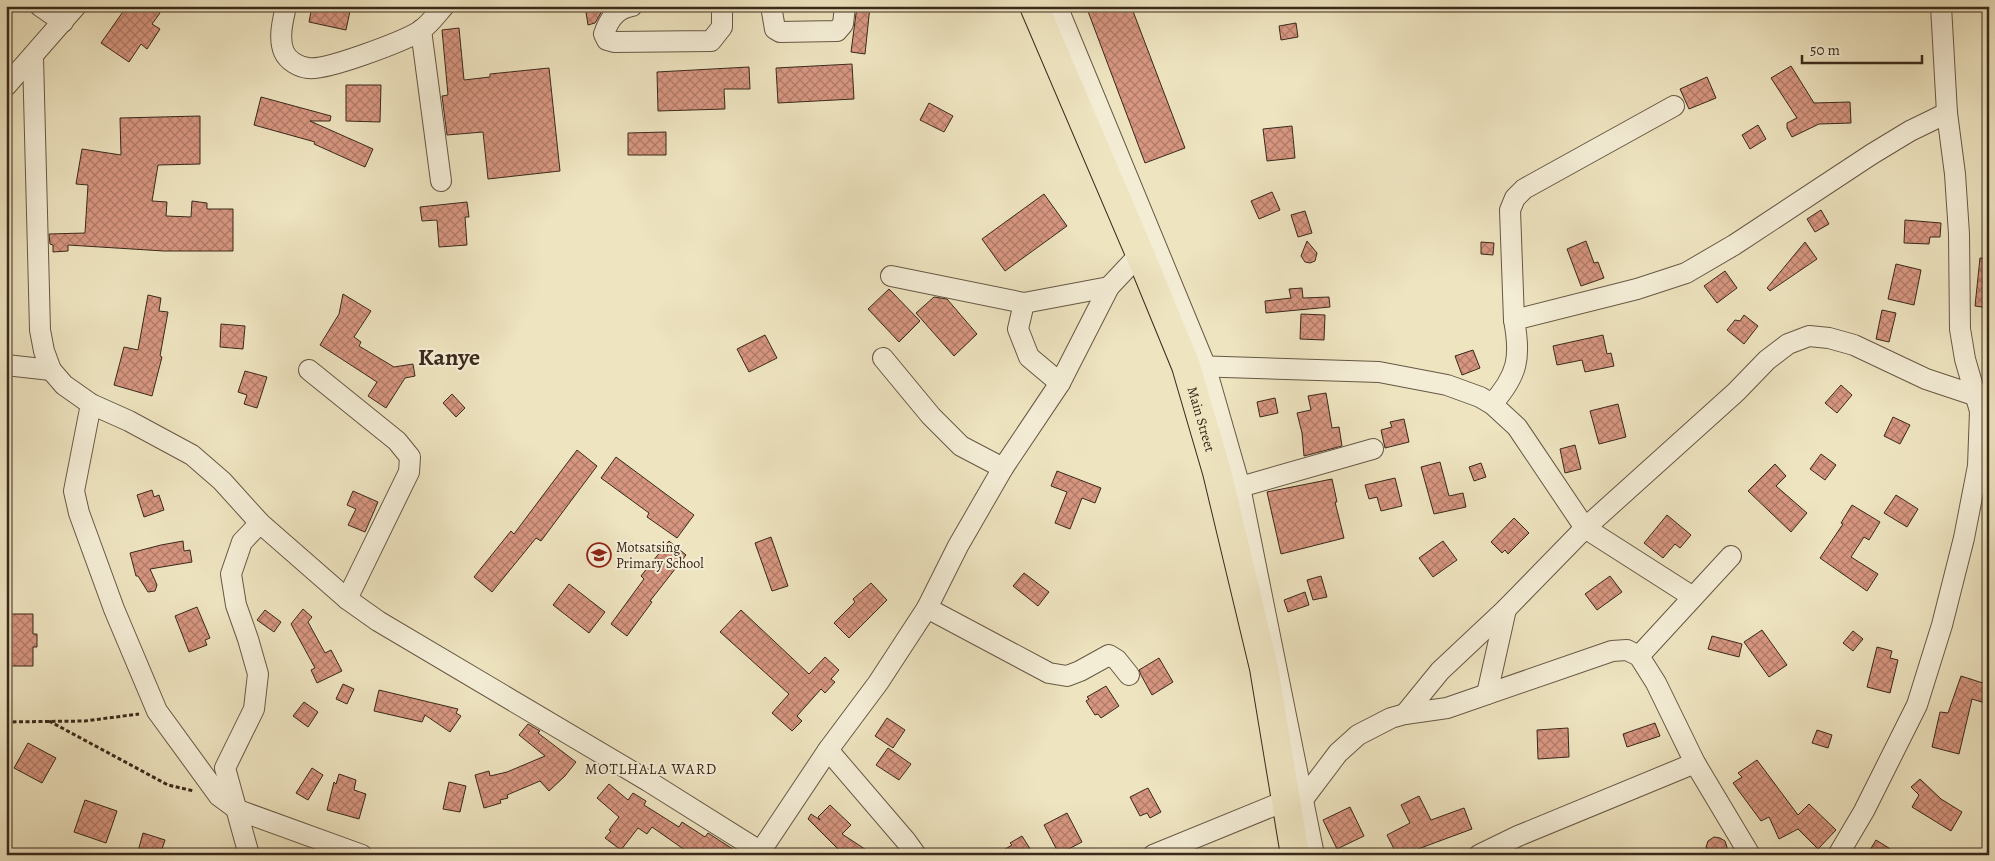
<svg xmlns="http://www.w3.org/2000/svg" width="1995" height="861" font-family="Alegreya,serif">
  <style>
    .building { fill: url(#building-cross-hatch); stroke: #3a291b }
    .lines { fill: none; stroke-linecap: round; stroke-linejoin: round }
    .minor-casing { stroke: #675844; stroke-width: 22 }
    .highway-casing { stroke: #3a291b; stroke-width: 30 }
    .path { stroke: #3a291b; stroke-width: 3; stroke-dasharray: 4 2.5; stroke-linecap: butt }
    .minor { stroke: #f4edd6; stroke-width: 20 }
    .highway { stroke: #eee4c0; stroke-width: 28 }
    .labels { text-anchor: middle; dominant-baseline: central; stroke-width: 4; stroke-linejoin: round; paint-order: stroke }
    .street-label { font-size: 14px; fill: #3a291b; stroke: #f4edd6 }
    .poi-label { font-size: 14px; fill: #3a291b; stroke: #f4edd6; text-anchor: start }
    .neighbourhood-label { font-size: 15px; letter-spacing: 1px; fill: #3a291b; stroke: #f4edd6 }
    .town-label { font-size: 24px; font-weight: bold; fill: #3a291b; stroke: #f4edd6 }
  </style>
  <defs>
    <pattern id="building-cross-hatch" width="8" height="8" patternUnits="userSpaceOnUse" patternTransform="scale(1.25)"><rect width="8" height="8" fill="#d79680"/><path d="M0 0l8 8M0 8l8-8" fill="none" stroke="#af7a68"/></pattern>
  </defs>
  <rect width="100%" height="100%" fill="#eee4c0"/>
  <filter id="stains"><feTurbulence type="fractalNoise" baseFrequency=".004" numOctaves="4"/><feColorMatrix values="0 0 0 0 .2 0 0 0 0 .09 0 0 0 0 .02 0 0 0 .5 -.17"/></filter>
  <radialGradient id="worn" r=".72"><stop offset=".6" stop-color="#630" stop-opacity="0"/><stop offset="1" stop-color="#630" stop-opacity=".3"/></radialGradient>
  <g class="building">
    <path d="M127 6H151L160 13 152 24 160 29 147 49 141 44 129 62 101 43Z"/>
    <path d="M312 6H351L346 30 309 22Z"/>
    <path d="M585 6H602V11L595 23 588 25Z"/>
    <path d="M857 6H870L865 54 851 52Z"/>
    <path d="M1086 6H1131L1185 148 1145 163Z"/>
    <path d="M1296 23 1298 37 1281 40 1279 26Z"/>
    <path d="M459 28 464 80 490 77V74L549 68 560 171 488 179 483 132 447 135 442 96 448 95 442 30Z"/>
    <path d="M852 64 854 99 778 103 776 68Z"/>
    <path d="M1791 66 1814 103 1850 102 1851 123 1819 124 1792 137 1787 128V123L1797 118 1771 78Z"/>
    <path d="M749 67 750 89H724L725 109 658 111 657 72Z"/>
    <path d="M1707 77 1716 98 1689 109 1680 89Z"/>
    <path d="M346 85H381L380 122 346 121Z"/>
    <path d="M261 97 331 116 330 121H310L373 149 365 167 314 144 315 142 254 125Z"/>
    <path d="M929 103 953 116 944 132 920 120Z"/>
    <path d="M200 116V164L158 165 152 201 167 202 166 216 191 217 192 201 207 203V209H233V251H164L68 245V251L53 252V245L50 244 49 234 85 233 88 185 76 184 82 149 121 155 120 118Z"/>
    <path d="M1758 125 1766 139 1750 149 1742 135Z"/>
    <path d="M1292 126 1295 158 1267 161 1263 129Z"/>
    <path d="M666 132V155H628V133Z"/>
    <path d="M1272 192 1280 210 1259 219 1251 201Z"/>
    <path d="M1044 194 1067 226 1005 271 982 239Z"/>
    <path d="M467 202 469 217H465L467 245 439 247 437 220 422 221 420 207Z"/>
    <path d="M1821 210 1829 224 1815 232 1807 219Z"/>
    <path d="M1305 211 1312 233 1298 237 1291 215Z"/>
    <path d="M1905 220 1941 223 1940 237H1930L1929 244 1904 243Z"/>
    <path d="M1307 241 1317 253 1315 261 1310 263 1305 262 1301 256Z"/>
    <path d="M1586 241 1594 263 1598 262 1604 278 1581 286 1567 249Z"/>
    <path d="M1481 242 1494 243 1493 255 1481 254Z"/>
    <path d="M1805 242 1817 259 1770 291 1767 288Z"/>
    <path d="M1980 258 1989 259V308L1975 306Z"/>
    <path d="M1896 264 1921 270 1914 305 1888 299Z"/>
    <path d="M1725 271 1737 288 1717 303 1704 286Z"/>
    <path d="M1302 288 1303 298 1329 297 1330 307 1266 313 1265 301 1291 298 1289 289Z"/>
    <path d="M889 289 920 321 899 342 868 309Z"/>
    <path d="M343 294 371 311 354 337 361 342 359 346 394 367 413 364 415 376 405 378 386 408 368 396 377 382 320 345 339 314Z"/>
    <path d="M148 295 161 298 159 311 168 312 160 356 162 357 152 396 114 385 124 347 138 350Z"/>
    <path d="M934 297 947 299 977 334 954 356 916 313Z"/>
    <path d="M1882 310 1896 313 1889 342 1876 339Z"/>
    <path d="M1301 314 1325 315 1324 340 1300 339Z"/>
    <path d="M1744 315 1758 326 1744 344 1727 330 1735 320 1740 321Z"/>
    <path d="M221 324 245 326 243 349 220 347Z"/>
    <path d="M765 335 777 358 749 372 737 349Z"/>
    <path d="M1603 335 1607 354 1611 353 1614 366 1585 372 1582 360 1557 365 1553 346Z"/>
    <path d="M1473 350 1480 368 1462 375 1455 356Z"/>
    <path d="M245 371 267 377 257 408 244 404 247 395 238 392Z"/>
    <path d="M1841 385 1852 395 1837 413 1825 403Z"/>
    <path d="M1326 393 1332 428 1339 427 1342 446 1304 456 1302 433 1297 413 1311 410 1308 396Z"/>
    <path d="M452 394 465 408 456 417 443 403Z"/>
    <path d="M1275 398 1278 413 1260 417 1257 402Z"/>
    <path d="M1618 404 1626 437 1599 444 1590 411Z"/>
    <path d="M1893 417 1910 425 1900 444 1884 436Z"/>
    <path d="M1404 419 1409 442 1385 448 1381 430 1392 427 1390 422Z"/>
    <path d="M1575 445 1581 469 1565 473 1560 449Z"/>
    <path d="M577 450 597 466 541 541 536 538 492 592 474 577 511 531 514 534Z"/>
    <path d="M1821 454 1836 465 1825 480 1810 469Z"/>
    <path d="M616 457 694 515 677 538 647 517 649 513 601 478Z"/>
    <path d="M1440 462 1449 496 1463 493 1466 507 1434 514 1421 467Z"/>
    <path d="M1481 463 1486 477 1474 481 1469 467Z"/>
    <path d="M1775 464 1786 476 1776 486 1807 513 1791 532 1748 491Z"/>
    <path d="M1057 471 1101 488 1095 503 1082 498 1070 529 1055 523 1067 492 1051 486Z"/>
    <path d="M1395 478 1402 506 1381 511 1377 497 1369 499 1365 485Z"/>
    <path d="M1332 479 1337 502H1335L1344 538 1281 554 1267 492Z"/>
    <path d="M152 490 154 497 159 495 164 510 144 517 137 495Z"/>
    <path d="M353 491 378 502 365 532 348 525 356 509 347 505Z"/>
    <path d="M1896 495 1918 509 1907 527 1884 513Z"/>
    <path d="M1852 505 1880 522 1869 540 1864 537 1851 557 1878 574 1867 591 1820 558 1843 524 1841 523Z"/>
    <path d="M1667 515 1691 535 1680 548 1675 544 1663 558 1644 543Z"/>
    <path d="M1514 518 1529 533 1508 554 1505 550 1502 553 1491 542Z"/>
    <path d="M771 537 788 586 772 591 755 543Z"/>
    <path d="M183 541 184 551 190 550 192 562 150 569 157 585 155 591 148 592 138 576H136L130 553 161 545Z"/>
    <path d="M669 541 686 555 650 601 652 602 627 636 611 624 644 579 641 576Z"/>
    <path d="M1443 541 1457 560 1433 577 1419 558Z"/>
    <path d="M1024 573 1049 592 1038 606 1013 586Z"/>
    <path d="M1321 576 1327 597 1313 600 1307 580Z"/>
    <path d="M1610 576 1622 592 1597 610 1585 594Z"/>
    <path d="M871 583 887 600 849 638 834 623 855 602 853 599Z"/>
    <path d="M569 584 605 612 589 633 553 605Z"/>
    <path d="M1305 592 1309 605 1288 612 1284 600Z"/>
    <path d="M197 607 210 638 205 640 207 645 189 652 175 616Z"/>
    <path d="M303 609 312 617 308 622 325 653 331 650 342 671 317 683 311 670 315 668 291 624Z"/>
    <path d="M265 610 281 622 274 632 257 620Z"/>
    <path d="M741 610 809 674 825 657 839 670 831 679 835 682 825 693 821 689 797 716 802 721 792 731 772 713 789 694 720 632Z"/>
    <path d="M11 614H33V634H37V647H33V666H11Z"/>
    <path d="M1762 630 1787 665 1769 677 1744 642Z"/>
    <path d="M1853 631 1863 639 1853 651 1843 643Z"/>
    <path d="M1712 636 1742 644 1739 657 1708 649Z"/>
    <path d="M1877 647 1892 651 1890 658 1898 660 1890 693 1867 687Z"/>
    <path d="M1159 658 1173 682 1152 695 1141 675 1139 670Z"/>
    <path d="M1961 676 1989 685V692L1985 703 1972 699 1959 754 1932 747 1940 712 1948 713Z"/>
    <path d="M343 684 354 689 347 704 336 699Z"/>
    <path d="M1106 686 1119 706 1101 718 1098 714 1095 715 1086 701 1089 699 1087 697Z"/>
    <path d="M379 690 458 709 456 713 461 716 450 732 425 715 422 722 374 711Z"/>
    <path d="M304 702 318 712 308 727 293 716Z"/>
    <path d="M887 718 905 730 893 748 875 736Z"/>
    <path d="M1655 723 1660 736 1627 747 1623 734Z"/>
    <path d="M528 724 540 731 538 733 576 762 565 776 549 791 540 781 507 795 508 798 500 800 501 803 484 808 475 775 489 771 490 776 507 772 545 756 519 735Z"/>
    <path d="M1568 728 1569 757 1538 759 1537 730Z"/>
    <path d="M1817 730 1832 735 1828 748 1812 743Z"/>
    <path d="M28 743 56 758 42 783 14 768Z"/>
    <path d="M888 748 911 764 899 780 876 765Z"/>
    <path d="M1757 760 1798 815 1809 804 1836 830 1818 849 1798 829 1779 839 1769 817 1761 821 1733 783 1742 777 1738 773Z"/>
    <path d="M312 768 323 775 308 800 296 793Z"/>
    <path d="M339 774 356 780 354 790 366 794 359 819 327 810 334 782 336 784Z"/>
    <path d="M1920 779 1941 799 1962 812 1951 831 1912 807 1919 795 1911 787Z"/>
    <path d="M449 782 466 786 460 812 443 809Z"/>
    <path d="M609 784 628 800 633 793 646 801 644 805 679 827 682 822 705 837 708 833 742 855H692L652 827 647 834 638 828 621 850 605 838 611 831 609 830 619 817 597 798Z"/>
    <path d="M1148 788 1161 812 1150 818 1147 813 1140 816 1130 797Z"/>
    <path d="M1419 796 1431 820 1464 808 1472 829 1418 849 1422 855H1397L1387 835 1410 823 1401 805Z"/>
    <path d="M85 800 117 811 106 843 74 832Z"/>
    <path d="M830 805 851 825 842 834 874 855H844L808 819 811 814 820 820 818 817Z"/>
    <path d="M1350 807 1364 836 1337 849 1323 820Z"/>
    <path d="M1067 813 1082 842 1059 854 1044 825Z"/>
    <path d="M143 833 165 840 160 855H137Z"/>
    <path d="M1022 836 1034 855H995L1012 845 1010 843Z"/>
    <path d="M1714 837 1720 838 1725 841 1727 847 1725 855H1709L1706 847 1708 841Z"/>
    <path d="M1876 840 1900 855H1867Z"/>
  </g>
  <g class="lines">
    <g class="minor-casing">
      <g id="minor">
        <path d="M40 6 63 22"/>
        <path d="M286 6C283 20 278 38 284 52 288 61 299 67 308 68 326 71 404 41 420 31 429 25 437 14 444 6"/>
        <path d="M632 6C616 9 609 19 604 34L607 40 614 42 711 41 722 27V6"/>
        <path d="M771 6 775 29 780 32 837 31 843 24 845 6"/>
        <path d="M1057 6 1205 365 1240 487 1314 855"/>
        <path d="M421 30 441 181"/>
        <path d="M33 57 40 330 44 351 51 370 64 385 91 404 129 421 192 455 222 481 260 523 347 599 378 621 648 781 766 855"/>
        <path d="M6 86 76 6"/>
        <path d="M891 276 1024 303 1109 287"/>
        <path d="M1024 303 1018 329 1029 357 1060 383"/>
        <path d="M1514 320 1510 210 1515 198 1524 189 1674 106"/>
        <path d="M883 358 931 416 961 446 1003 468"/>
        <path d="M6 365 51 370"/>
        <path d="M1193 366 1379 372 1447 385 1480 397 1492 404 1517 427 1585 528 1693 597"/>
        <path d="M309 370 397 441 410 457 409 472 347 599"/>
        <path d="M91 404 74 491 79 513 114 609 157 711 219 796 238 810 362 855"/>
        <path d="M1492 404C1518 375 1521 357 1514 320L1637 289 1686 273 1734 245 1872 154 1910 131 1947 113"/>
        <path d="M1240 487 1373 449"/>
        <path d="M927 608 1049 673 1067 676 1080 671 1109 655 1117 660 1129 675"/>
        <path d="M1639 656 1731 556"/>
        <path d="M1487 694 1506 609"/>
        <path d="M1405 714 1440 671 1506 609 1585 528 1736 392 1767 360 1788 344 1809 336 1829 338 1854 345 1926 379 1977 396"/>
        <path d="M828 750 906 841 916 855"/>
        <path d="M1300 806 1304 798 1338 753 1358 735 1391 718 1405 714 1447 708 1612 651 1627 650 1639 656 1656 683 1695 763 1750 855"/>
        <path d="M249 855 225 768 254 709 258 674 248 639 236 605 231 574 242 542 260 523"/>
        <path d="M758 855 828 750 878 683 927 608 958 546 1003 468 1060 383 1109 287 1140 254"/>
        <path d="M1153 855 1285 801"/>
        <path d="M1479 855 1518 836 1695 763"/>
        <path d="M1838 855 1864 811 1917 705 1942 625 1964 538 1978 466 1980 411 1965 359 1960 329 1959 234 1955 174 1947 113 1941 6"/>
      </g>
    </g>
    <g class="highway-casing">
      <g id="highway">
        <path id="s1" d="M1034 6 1140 254 1186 366 1217 472 1264 668 1295 855"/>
      </g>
    </g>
    <g class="path">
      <path d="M49 721 168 785 194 791"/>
      <path d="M6 722 85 721 139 714"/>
    </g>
    <use href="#minor" class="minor"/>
    <use href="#highway" class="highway"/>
  </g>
  <defs>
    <g id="school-ring" transform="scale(1.25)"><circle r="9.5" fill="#f4edd6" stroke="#8f2418" stroke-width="1.5"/><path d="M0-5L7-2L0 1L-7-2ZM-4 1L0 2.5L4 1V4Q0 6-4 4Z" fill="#8f2418"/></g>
  </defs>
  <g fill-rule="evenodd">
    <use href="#school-ring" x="599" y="555"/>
  </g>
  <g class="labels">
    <g class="street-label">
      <text stroke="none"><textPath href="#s1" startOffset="446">Main Street</textPath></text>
    </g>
    <g class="poi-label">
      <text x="616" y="547">Motsatsing<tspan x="616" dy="16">Primary School</tspan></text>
    </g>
    <g class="neighbourhood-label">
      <text x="651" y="769">MOTLHALA WARD</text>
    </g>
    <g class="town-label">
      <text x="449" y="357">Kanye</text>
    </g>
  </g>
  <rect width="1995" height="861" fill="none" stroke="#eee4c0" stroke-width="25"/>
  <rect x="8" y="8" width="1980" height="846" fill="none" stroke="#3a291b" stroke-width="2.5"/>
  <rect x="12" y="12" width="1970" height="836" fill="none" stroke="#3a291b"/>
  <path d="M1802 55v8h120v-8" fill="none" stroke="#3a291b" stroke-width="2.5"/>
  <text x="1810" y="55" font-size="15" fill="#3a291b" stroke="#f4edd6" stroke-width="4" paint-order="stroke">50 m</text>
  <rect width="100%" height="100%" filter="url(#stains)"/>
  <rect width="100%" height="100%" fill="url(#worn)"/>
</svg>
